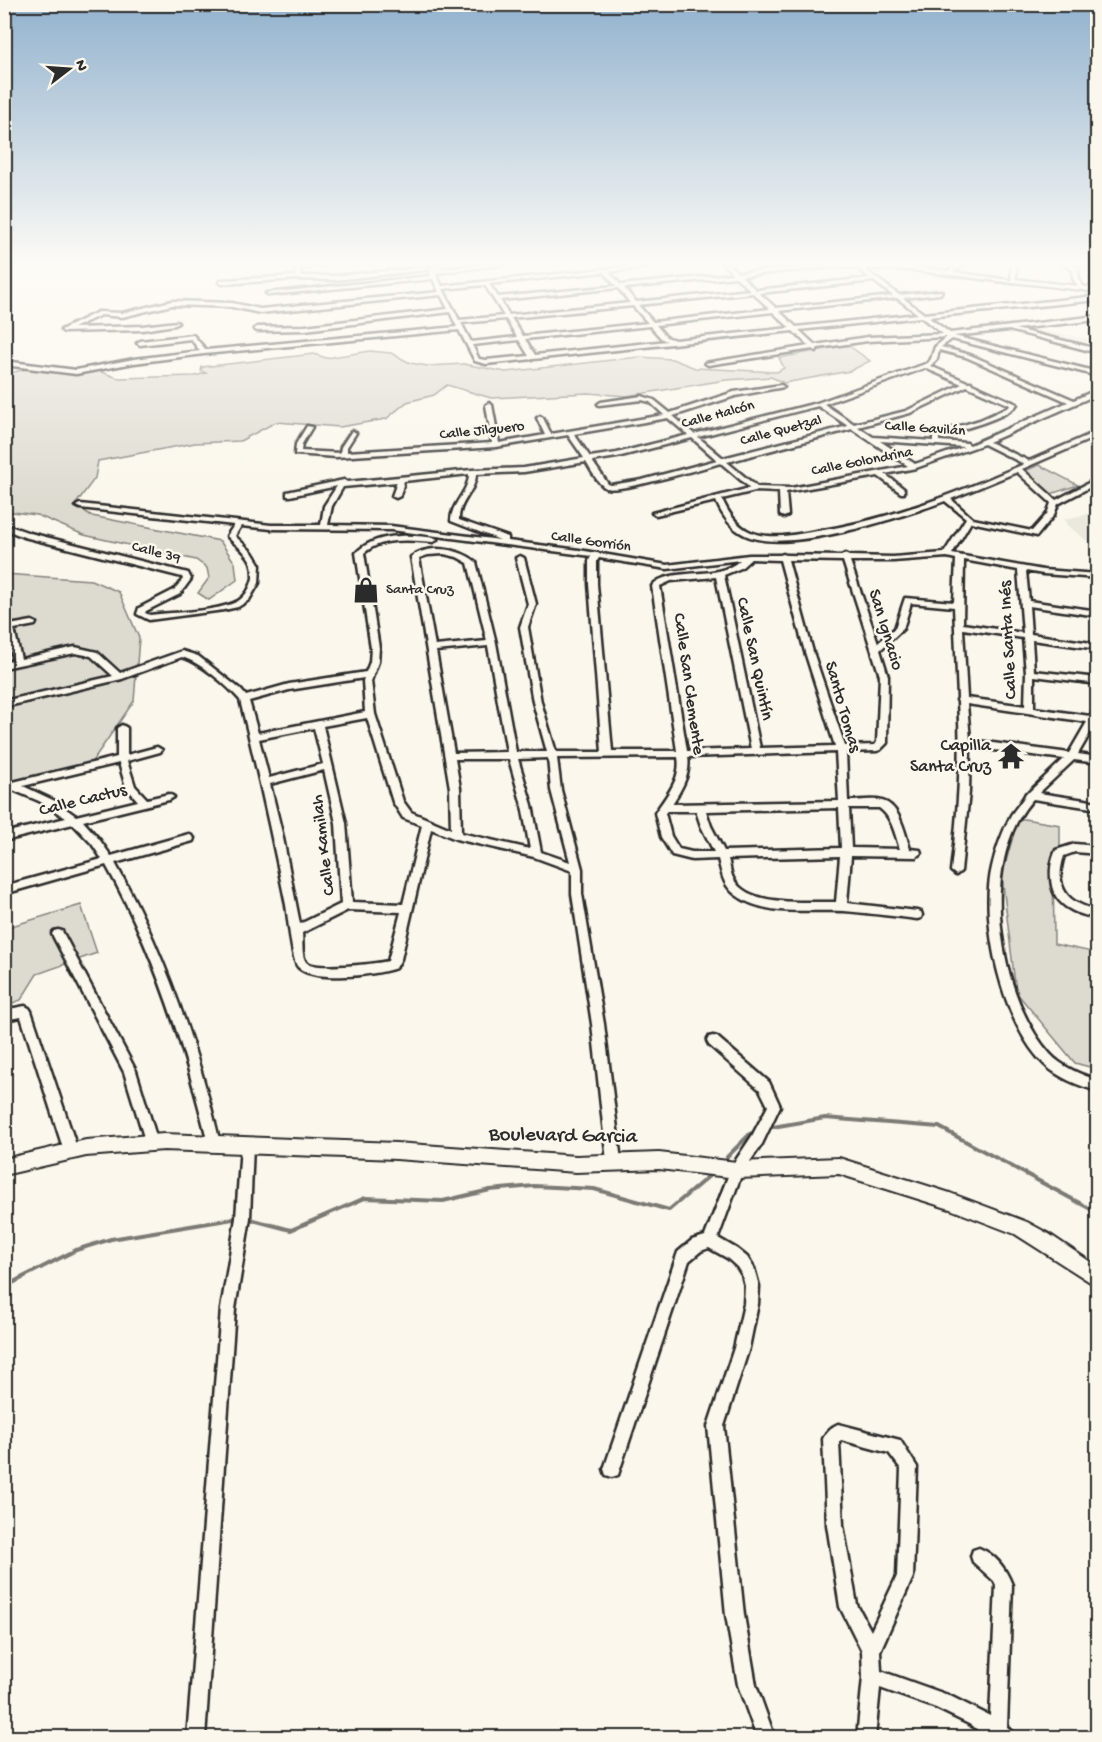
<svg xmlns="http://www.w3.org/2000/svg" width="1102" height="1742" font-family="'Gochi Hand',sans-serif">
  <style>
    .built { fill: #ebe8de }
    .green { fill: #dddad0; stroke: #84827e; stroke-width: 1.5 }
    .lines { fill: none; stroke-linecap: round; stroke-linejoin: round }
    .stream-far2 { stroke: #7b7a75; stroke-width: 1.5 }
    .stream-far1 { stroke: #7b7a75; stroke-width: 4 }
    .stream { stroke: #7b7a75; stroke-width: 4.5 }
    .minor-casing { stroke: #2b2b2b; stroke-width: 5 }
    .major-casing { stroke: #2b2b2b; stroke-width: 4 }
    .minor { fill: #fbf7ec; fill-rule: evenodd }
    .major { fill: #fbf7ec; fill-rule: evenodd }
    .labels { text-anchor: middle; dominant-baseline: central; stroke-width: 5; stroke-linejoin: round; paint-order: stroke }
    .far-street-label { font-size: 15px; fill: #2b2b2b; stroke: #fbf7ec }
    .far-poi-label { font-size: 15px; fill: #2b2b2b; stroke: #fbf7ec; text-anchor: start }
    .street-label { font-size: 18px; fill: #2b2b2b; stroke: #fbf7ec }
    .poi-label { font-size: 18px; fill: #2b2b2b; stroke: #fbf7ec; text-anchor: end }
    .near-street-label { font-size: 21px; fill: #2b2b2b; stroke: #fbf7ec }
  </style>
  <rect width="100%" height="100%" fill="#fbf7ec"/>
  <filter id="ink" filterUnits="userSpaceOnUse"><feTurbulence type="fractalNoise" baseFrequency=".0167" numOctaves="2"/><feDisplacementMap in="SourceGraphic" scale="12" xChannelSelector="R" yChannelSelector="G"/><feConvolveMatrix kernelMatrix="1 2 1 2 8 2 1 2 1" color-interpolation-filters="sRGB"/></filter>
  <g filter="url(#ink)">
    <g class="built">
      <path d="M1021 327 1089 339 1085 346 1002 328Z"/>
      <path d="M1097 512H1098L1097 549 1066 524 1065 519Z"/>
    </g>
    <g class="green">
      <path d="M848 345 870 361 850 371 784 383 771 377 726 380 627 396 588 393 491 398 447 385 434 395 407 402 386 419 340 427 276 422 240 441 195 443 98 461 95 478 75 505 92 516 220 541 235 563 237 580 209 600 198 593 209 578 207 568 196 560 84 535 37 515 5 511V374L31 368 63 372 93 369 118 378 195 376 206 373 201 371 202 367 314 354 326 358 370 351 391 353 410 363 428 366 464 364 506 372 639 357 672 359 695 368 777 372 784 368 779 358Z"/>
      <path d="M1039 465 1078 485 1051 494 1023 472Z"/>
      <path d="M4 574 91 580 119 592 139 638 134 701 89 766 5 789Z"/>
      <path d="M1018 818 1060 825V849L1053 857 1054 944 1097 953V1069L1075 1063 1016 992 1002 876Z"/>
      <path d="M81 905 97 953 37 974 21 1000 5 1006V928Z"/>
    </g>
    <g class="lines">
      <path class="stream-far2" d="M1072 263 1098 270"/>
      <g class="stream-far1">
        <path d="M767 1128 825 1118 939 1127 1098 1213"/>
        <path d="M727 1157 750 1134 757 1131"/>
        <path d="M249 1219 291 1230 365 1198 443 1201 490 1190 534 1186 594 1189 669 1210 709 1176"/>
        <path d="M19 1279 76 1250 111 1239 239 1218"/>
      </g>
      <path class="stream" d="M4 1287 22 1278"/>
      <g class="minor-casing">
        <g id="minor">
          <path d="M322 263H335L301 269 300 276H335L440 266 443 268 335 280 297 279 222 284 219 282 222 280 295 276 297 267Z"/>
          <path d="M499 263H515L435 273 442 286 663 263H680L609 272 621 285 733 274 722 263H727L738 273 820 265 822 263 912 266 948 271 960 263H966L953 272 1016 281 1013 283 912 270 863 268 899 295 942 291 940 294 903 298 924 314 1098 296V300L928 317 950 333 1098 316V320L1015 329 1098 349V353L1009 330 954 336 1098 372V376L952 339 941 347 970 355 1074 400 1098 389V394L989 442 1029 461 1098 431V436L1022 469 1056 500 1098 478V483L1058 504 1054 515 1037 536 971 522 952 554 1043 570 1098 574V578L1043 574 1026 571 1029 601 1098 611V616L1029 606 1031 634 1098 644V649L1032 640 1034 671 1098 678V684L1034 676V708L1090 716 1095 709 1098 708V723H1096L1078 754 1098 757V763L1074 760 1039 793 1098 802V809L1033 799C977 860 998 996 1050 1054 1062 1067 1081 1075 1098 1080V1091C1079 1086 1059 1078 1045 1065 1003 1026 979 921 992 867 996 849 1003 831 1011 815 1016 808 1023 800 1026 793L1029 792 1064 759 970 747 969 792 961 871 956 875 951 871C958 813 962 761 958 702L957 700 958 698 954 607 911 603 903 629 880 650 888 676 887 743 880 750 877 751 846 752 848 801C859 801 872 798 882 801 900 805 905 834 910 849L920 850 921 853 916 857 851 856 847 903 917 911 921 912 922 915 921 918 917 919C893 916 868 913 844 911 810 909 765 917 736 895 723 885 722 874 718 859L692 860 672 855 661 837 655 813C666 796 682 779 678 757L557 758 561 790 582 869V894L604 1024 621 1161 619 1165 614 1167 609 1165 607 1161 592 1024 572 894V871L534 857 456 839 431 829 401 959 396 968C377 975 313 983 298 967 292 961 288 917 286 905 272 836 257 768 240 700 227 685 200 662 182 657L122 679 4 707V701L113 676 91 656 75 653 4 668V662L13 660 4 626 32 621 36 623 35 625 14 629 21 659 75 647 97 652 120 673 182 651 198 656 240 689 246 696 289 684 366 672 370 662 371 648 356 553C374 533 411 534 436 538L437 540 433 542C411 540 381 537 364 553L379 648 378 662 371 681 375 714 403 801 411 812 451 829 450 788 411 557C428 544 460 548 476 562L496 643 516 752H547L533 702 520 627 528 604 516 558 520 556 524 558 536 604 528 627 541 702 556 752H602L589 584V561L591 556 391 530 271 529 241 526 235 536 252 552 260 565 259 583 249 600 238 607 224 610 149 620 137 614 139 608 174 590 183 579 182 577 24 537 4 529V524L30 533 188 573 191 579 180 594 146 611 145 613 150 615C174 612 218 612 238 601 246 596 251 587 253 578 253 572 253 565 250 560 245 550 234 544 227 536L234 525 80 508 76 506 80 504 271 525H321L324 506 337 486 290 496H287V492L344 480 347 482 472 470 524 468 584 458 568 435 496 447 336 457 295 454 296 444 307 426 312 427 302 444 301 451 340 453 341 447 351 432 353 431 356 433 347 447V452L492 443 486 405 489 403 492 405 499 443 545 435 537 418 540 416 543 418 551 434 664 415 650 402 642 400 599 405 598 404 601 402 642 396 654 400 670 413 734 392 781 385 784 387 735 396 673 416 694 434 817 403 928 363 931 359 935 347 947 337 868 341 818 348 816 351 813 349 708 365 705 363 809 346 793 331 486 364 475 361 459 330 204 354 134 363 76 374 4 365V361L76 370 134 359 200 351 191 339 140 345 137 343 140 341 193 335 206 350 457 327 450 312 305 330 257 331 254 329 257 327 305 326 448 309 441 295 260 313 232 307 172 305 122 317 101 315 73 328 142 326 177 322 178 323 175 325 142 330 64 332 61 330 98 312 122 313 172 301 232 303 260 309 439 292 433 279 269 295 266 293 431 276 429 272 432 270ZM831 267 857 268 870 278 756 290 741 276ZM604 272 616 286 498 297 489 284ZM736 277 750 290 636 302 624 288ZM874 281 893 296 776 308 759 293ZM485 285 504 316 459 320 443 289ZM618 288 630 303 509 315 500 300ZM753 293 770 309 653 322 638 305ZM897 298 918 314 796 327 779 311ZM633 306 648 323 523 336 511 318ZM773 312 790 328 675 340 666 337 656 325ZM921 317 943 334 868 337 815 345 799 330ZM506 319 517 337 471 342 461 323ZM650 326 662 339 667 341 535 355 525 339ZM519 340 529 356 486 360 479 359 472 345ZM939 350 966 357 1068 402 970 445 967 443 939 441V437L941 435C957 431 1010 417 1017 404L972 384 971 382H967L930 366 937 359ZM925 368 962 384 906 411 854 424 824 404ZM967 386 1010 405 1009 407 980 420 937 433 933 436V441L873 437 858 427 910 413ZM818 406 848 426 723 458 698 437ZM668 418 688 435 617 453 590 457 574 434ZM852 429 908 466 791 488 757 487 727 462ZM692 438 717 460 642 480 611 485 608 484 592 461 617 457ZM880 441 964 447 915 464ZM984 444 1024 464C955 494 886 521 811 532 793 535 773 539 756 534 739 529 729 515 722 499L755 491 779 492 780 515 784 517 788 515 786 492 878 476 901 493H904V489L885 474 916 468ZM586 462C591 470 598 484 606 488 619 493 702 468 721 463L750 488 652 513 656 515 716 501C722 515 730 528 745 535 787 555 902 517 945 501L966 518 944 553 893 557 849 556 845 554 841 556 786 555 783 554 780 555H749L667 565 579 550 508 541V537L459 520C458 502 476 491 476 474L524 472ZM1017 472 1051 503 1047 514 1032 531 973 519 951 499ZM469 474C469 492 451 503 451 521L500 540 391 526 328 525 332 506 343 487 397 482 392 496 396 498 400 496 404 481ZM444 554 457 557 468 563 487 641 435 646 419 558 428 555ZM947 557 956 559 954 602 905 598 895 628 878 643 850 561H893ZM599 558 667 569 740 560C734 566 726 569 718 571 701 575 662 571 652 586L677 751H612L597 584V561ZM751 559 780 560 805 652 835 746 760 748 724 575 741 568ZM788 560 843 561 880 676 877 742 875 745 845 746 813 652ZM964 560 1018 570 1023 633 963 624ZM716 577 751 749 687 751 660 586 671 581ZM963 629 1023 638 1026 673 1025 706 967 698ZM488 646 507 752 454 753 436 651ZM364 678 363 681 365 712 258 733 249 701 289 690ZM967 704 1087 722 1069 753 970 740ZM367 718 393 802 403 818 422 825 403 904 352 902 346 823 323 726ZM314 728 323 764 269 778 259 739ZM836 752 839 801 672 804C681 790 691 774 688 757ZM548 758 551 790 570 862 541 852 532 805 518 759ZM455 759H509L522 805 530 849 461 833 460 788ZM324 770 336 823 341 904 300 924 282 833 270 784ZM839 808 841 848 724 851 711 826 706 811ZM849 808H879C892 817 895 834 900 849L851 848ZM667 811H696L701 826 714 852H692L679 849 671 836 665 813ZM840 856 836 902C808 901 747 908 733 878 730 872 730 865 728 859ZM348 910 401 912 388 961C375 964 315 971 306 962 301 956 303 941 302 933Z"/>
          <path d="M1061 263H1067L1078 268 1079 279 1084 289H1080L1073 279V270Z"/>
          <path d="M122 725 127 728V755L157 747 162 750 160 752 127 761 135 786 147 799 169 794 174 797 169 800 83 821 99 839 111 856 189 834 194 838 193 841 115 863C164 950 197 1046 220 1143L219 1147 214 1149 209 1147 208 1143C185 1048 154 951 106 865L4 894V886L102 859 92 844 73 824 4 841V833L66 818 39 801 8 788 4 786V779L13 782 117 757V728ZM119 763 126 787 138 801 76 816 55 801 23 786Z"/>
          <path d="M1075 844 1098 846V854L1075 852 1064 856C1054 886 1066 904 1098 910V918C1074 914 1052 905 1051 878 1050 868 1052 859 1056 850Z"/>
          <path d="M58 930 62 931 136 1071 158 1143 157 1147 152 1149 147 1147 124 1072 52 934 54 931Z"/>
          <path d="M25 1006 29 1008 31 1011 78 1151 76 1155 71 1157 66 1155 64 1151 21 1017 4 1020V1010Z"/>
          <path d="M713 1036 717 1037 769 1082 780 1106 762 1144 742 1173 718 1238 737 1249 747 1257 754 1268 759 1286 758 1304 749 1348 724 1426 744 1615 756 1685 775 1738H757L738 1685 726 1615 708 1426 734 1348 744 1304 745 1286 742 1275 737 1267 727 1258 709 1248 701 1251 689 1261 618 1475 612 1477 606 1475 604 1469 678 1252 692 1240 705 1236 732 1166 752 1136 768 1106 760 1090 709 1045 707 1041 709 1037Z"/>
          <path d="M247 1139 252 1141 253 1145 250 1218 235 1309 205 1738H187L221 1309 236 1218 241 1145 242 1141Z"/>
          <path d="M838 1424 900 1440 917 1467 913 1577 880 1651 881 1671 948 1695 990 1716 996 1585 994 1581 973 1562 971 1556 973 1550 979 1548C995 1554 1006 1569 1012 1585L1007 1727 1013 1732 1016 1738H990L969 1724 936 1708 880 1688 875 1738H857L863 1677 862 1651 840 1607 827 1525 823 1439C826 1432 831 1427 838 1424ZM841 1440 889 1453 901 1469 897 1576 871 1631 857 1605 843 1525 839 1442Z"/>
        </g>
      </g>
      <g class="major-casing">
        <g id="major">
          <path d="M1011 263H1017L1016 279 1098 288V292L1011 282Z"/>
          <path d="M164 1134 396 1143 576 1156 659 1153 737 1162 839 1158 950 1193 1027 1222 1049 1234 1098 1267V1287L1015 1234 950 1209 839 1174 737 1178 659 1169 576 1172 396 1159 164 1150 86 1156 4 1175V1159L86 1140Z"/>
        </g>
      </g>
      <use href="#minor" class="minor"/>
      <use href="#major" class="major"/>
    </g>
  </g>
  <linearGradient id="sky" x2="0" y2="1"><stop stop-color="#92b2ce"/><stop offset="0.52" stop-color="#fdfbf6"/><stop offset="1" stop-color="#fdfbf6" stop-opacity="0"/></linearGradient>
  <rect width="1102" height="507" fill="url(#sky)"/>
  <defs>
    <g id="shop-bare" transform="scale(2.07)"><path d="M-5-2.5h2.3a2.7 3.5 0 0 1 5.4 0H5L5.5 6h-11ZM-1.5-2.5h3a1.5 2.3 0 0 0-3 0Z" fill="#2b2b2b" stroke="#fbf7ec" stroke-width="2.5" paint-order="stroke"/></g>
    <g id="temple-bare" transform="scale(2.07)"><path d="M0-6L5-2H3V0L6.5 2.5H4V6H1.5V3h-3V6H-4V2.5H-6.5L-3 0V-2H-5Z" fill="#2b2b2b" stroke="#fbf7ec" stroke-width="2.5" paint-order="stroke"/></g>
  </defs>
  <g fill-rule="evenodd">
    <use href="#shop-bare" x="366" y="590"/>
    <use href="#temple-bare" x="1011" y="756"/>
  </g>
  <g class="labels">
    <g class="far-street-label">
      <text transform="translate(718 415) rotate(-15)">Calle Halcón</text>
      <text transform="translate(925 429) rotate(4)">Calle Gavilán</text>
      <text transform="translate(482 431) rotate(-6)">Calle Jilguero</text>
      <text transform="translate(781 431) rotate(-15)">Calle Quetzal</text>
      <text transform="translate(862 462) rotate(-11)">Calle Golondrina</text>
      <text transform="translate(591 542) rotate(8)">Calle Gorrión</text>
      <text transform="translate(156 553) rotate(15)">Calle 39</text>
    </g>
    <g class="far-poi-label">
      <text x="386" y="590">Santa Cruz</text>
    </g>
    <g class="street-label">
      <text transform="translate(885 630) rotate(73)">San Ignacio</text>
      <text transform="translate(1009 640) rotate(-93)">Calle Santa Inés</text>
      <text transform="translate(754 659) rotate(78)">Calle San Quintín</text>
      <text transform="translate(688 684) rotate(82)">Calle San Clemente</text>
      <text transform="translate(842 707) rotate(74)">Santo Tomas</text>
      <text transform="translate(83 801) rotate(-14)">Calle Cactus</text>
      <text transform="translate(324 845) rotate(-97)">Calle Kamilah</text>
    </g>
    <g class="poi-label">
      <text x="991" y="746">Capilla<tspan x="991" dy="21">Santa Cruz</tspan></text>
    </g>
    <g class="near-street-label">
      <text transform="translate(563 1137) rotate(1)">Boulevard Garcia</text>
    </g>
  </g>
  <rect width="1102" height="1742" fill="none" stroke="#fbf7ec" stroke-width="24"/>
  <rect x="12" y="12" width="1078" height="1718" fill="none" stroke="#2b2b2b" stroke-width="2" filter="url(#ink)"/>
  <g transform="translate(69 69) rotate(73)" stroke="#fbf7ec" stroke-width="4.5" paint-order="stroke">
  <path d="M0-4.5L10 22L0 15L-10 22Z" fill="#2b2b2b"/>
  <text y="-9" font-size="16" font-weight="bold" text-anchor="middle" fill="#2b2b2b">N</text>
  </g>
</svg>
